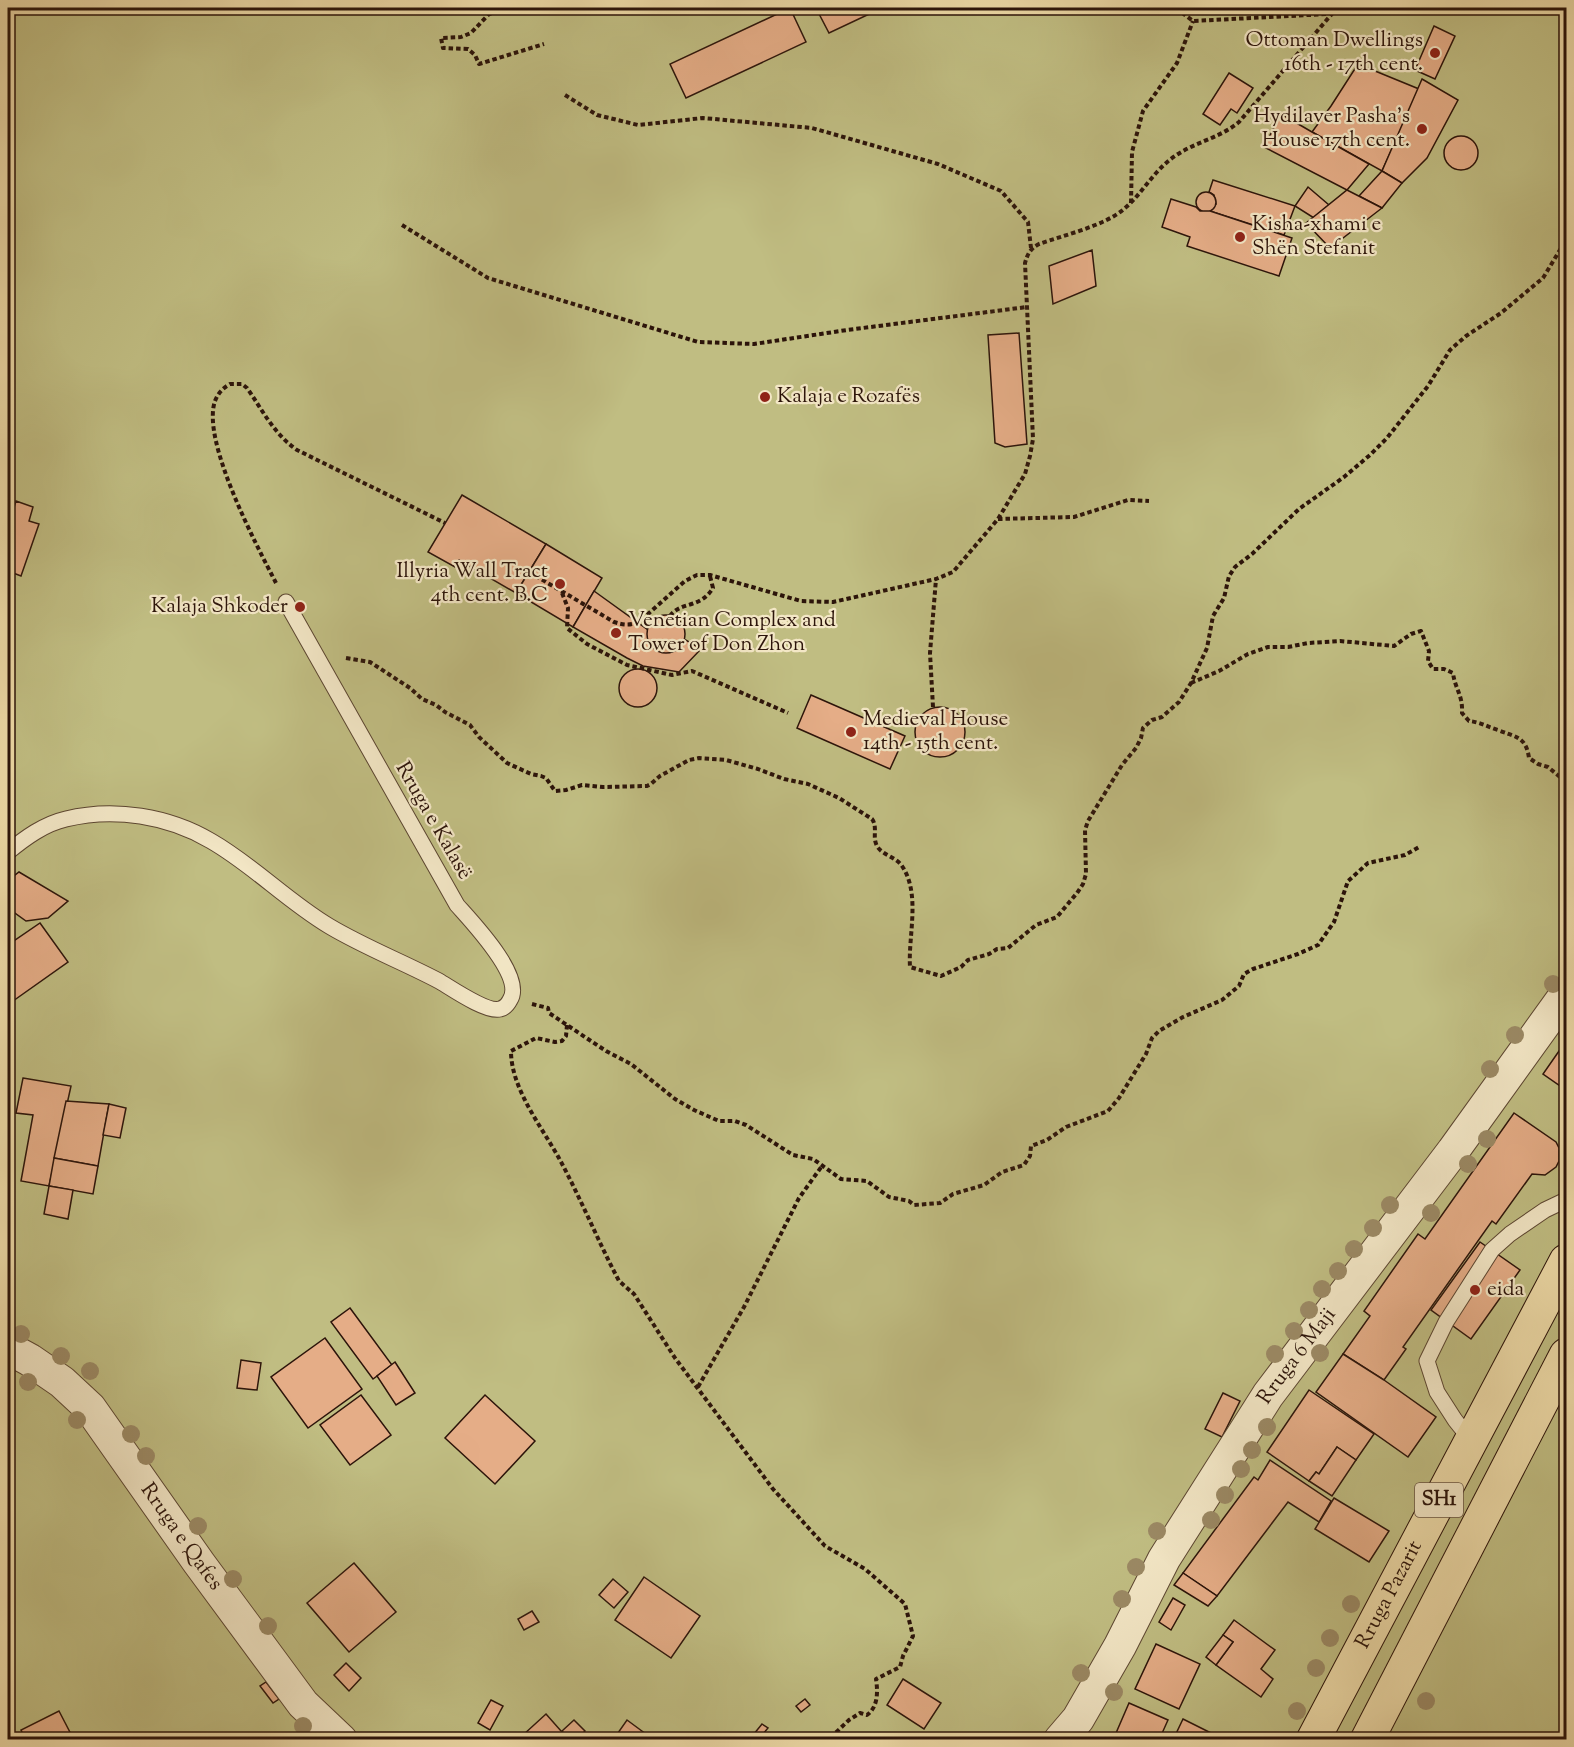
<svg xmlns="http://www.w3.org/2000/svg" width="1574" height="1747" font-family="'Sorts Mill Goudy',serif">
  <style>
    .green { fill: #c0bd82; stroke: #766846; stroke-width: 1.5 }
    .building { fill: #e5ad87; stroke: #2c140a; stroke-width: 1.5 }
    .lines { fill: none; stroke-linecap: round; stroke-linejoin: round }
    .service-casing { stroke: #5c4631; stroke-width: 17 }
    .minor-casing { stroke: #5c4631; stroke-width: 34 }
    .primary-casing { stroke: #2c140a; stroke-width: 35 }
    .path { stroke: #2c140a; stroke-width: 4; stroke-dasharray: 4.5 3; stroke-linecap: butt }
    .service { stroke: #f3e7c6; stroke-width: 15 }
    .minor { stroke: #f3e7c6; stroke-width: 32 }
    .primary { stroke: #eddaa7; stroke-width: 33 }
    .tree { fill: #9b8964 }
    .poi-dot { fill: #8f2418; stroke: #f3e7c6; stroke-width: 2 }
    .labels { text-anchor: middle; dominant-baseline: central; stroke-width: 4.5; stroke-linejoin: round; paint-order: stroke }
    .shield { fill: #f3e7c6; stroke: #685342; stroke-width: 1.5 }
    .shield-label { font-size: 20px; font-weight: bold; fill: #2c140a }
    .poi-label { font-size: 21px; fill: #2c140a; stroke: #f3e7c6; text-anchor: start }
    .street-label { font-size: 21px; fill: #2c140a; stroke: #f3e7c6 }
  </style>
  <rect width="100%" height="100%" fill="#eddaa7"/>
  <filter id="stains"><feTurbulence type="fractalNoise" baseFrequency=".00333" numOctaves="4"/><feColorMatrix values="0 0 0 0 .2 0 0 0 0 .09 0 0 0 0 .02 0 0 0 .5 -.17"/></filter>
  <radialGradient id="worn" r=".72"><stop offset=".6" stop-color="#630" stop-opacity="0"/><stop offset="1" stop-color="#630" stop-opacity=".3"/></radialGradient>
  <path class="green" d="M8 8H1566V1739L8 1740Z"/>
  <g class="building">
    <path d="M790 8 806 42 686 98 670 64Z"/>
    <path d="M816 8H882L829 33Z"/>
    <path d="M1434 26 1455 36 1435 79 1415 70Z"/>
    <path d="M1358 64 1419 89 1382 171 1312 132 1331 106Z"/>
    <path d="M1229 73 1253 88 1237 113 1231 109 1220 125 1203 114Z"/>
    <path d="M1422 79 1458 100 1427 158 1402 183 1382 171Z"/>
    <path d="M1281 114 1312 132 1369 164 1347 190 1264 147Z"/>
    <circle cx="1461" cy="153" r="17"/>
    <path d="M1382 171 1402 183 1382 208 1359 196Z"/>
    <path d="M1213 180 1295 206 1284 235 1210 211 1216 204 1214 195 1209 192Z"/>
    <path d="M1308 187 1329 205 1314 218 1295 206Z"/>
    <path d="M1347 190 1382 208 1330 248 1306 223Z"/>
    <circle cx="1206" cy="202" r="10"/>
    <path d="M1171 199 1196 207 1200 211H1210L1292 238 1279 276 1187 246 1190 237 1162 227Z"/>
    <path d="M1092 250 1096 286 1053 304 1049 266Z"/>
    <path d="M1019 333 1027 444 1005 447 995 443 988 335Z"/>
    <path d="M462 495 546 544 516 593 459 560 455 567 428 552Z"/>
    <path d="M16 501 33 507 29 521 39 524 21 576 8 571V527Z"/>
    <path d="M546 544 602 578 573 627 516 593Z"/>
    <path d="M594 591 648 630 650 645 657 651 672 652 679 647 684 639 701 649 679 672 643 666 627 658 573 627Z"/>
    <circle cx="666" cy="634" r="19"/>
    <circle cx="638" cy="688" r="19"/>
    <path d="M811 695 905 736 890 769 797 728Z"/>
    <circle cx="940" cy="732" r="25"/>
    <path d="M19 872 68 901 48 918 26 921 8 908V884L10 879Z"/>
    <path d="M40 923 68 962 13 1001 8 993V945Z"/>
    <path d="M1566 1041V1090L1543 1074Z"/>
    <path d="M23 1078 71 1086 49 1186 21 1181 33 1115 16 1113Z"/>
    <path d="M66 1101 109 1104 98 1166 54 1158Z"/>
    <path d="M109 1104 126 1108 120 1138 103 1135Z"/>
    <path d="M1514 1113 1556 1142 1559 1148V1161L1556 1167 1545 1175 1532 1174 1496 1224 1492 1221 1403 1347 1406 1349 1384 1380 1343 1354 1370 1316 1364 1311 1418 1234 1425 1239Z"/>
    <path d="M54 1158 98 1166 93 1194 49 1186Z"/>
    <path d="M49 1186 73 1190 68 1219 44 1214Z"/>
    <path d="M1480 1242 1520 1270 1471 1339 1431 1310Z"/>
    <path d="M350 1308 392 1365 373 1379 331 1322Z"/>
    <path d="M325 1338 362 1389 308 1428 271 1377Z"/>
    <path d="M1343 1354 1384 1380 1436 1417 1408 1457 1316 1392Z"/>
    <path d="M241 1360 261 1363 257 1390 237 1388Z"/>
    <path d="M395 1362 415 1393 396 1405 377 1376Z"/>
    <path d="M1309 1390 1374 1434 1356 1460 1337 1447 1319 1474 1316 1472 1309 1481 1267 1452Z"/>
    <path d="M1223 1393 1240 1401 1222 1437 1205 1429Z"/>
    <path d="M361 1395 391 1435 350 1465 320 1425Z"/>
    <path d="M485 1395 535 1441 495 1484 445 1438Z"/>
    <path d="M1337 1447 1356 1460 1332 1496 1309 1481 1316 1472 1319 1474Z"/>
    <path d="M1270 1460 1331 1501 1319 1522 1288 1502 1217 1596 1183 1573 1254 1477 1258 1480Z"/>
    <path d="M1334 1498 1389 1531 1369 1562 1315 1529Z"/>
    <path d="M354 1563 396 1612 349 1652 307 1603Z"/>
    <path d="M1183 1573 1217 1596 1208 1606 1174 1585Z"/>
    <path d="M644 1577 700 1616 671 1658 615 1620Z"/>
    <path d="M613 1579 628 1592 614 1608 599 1595Z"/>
    <path d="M1173 1598 1185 1605 1171 1630 1159 1622Z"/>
    <path d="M532 1611 539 1622 524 1630 518 1619Z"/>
    <path d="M1234 1620 1275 1650 1261 1669 1273 1679 1261 1697 1216 1665 1233 1642 1223 1635Z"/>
    <path d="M1223 1635 1233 1642 1216 1665 1206 1657Z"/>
    <path d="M1156 1644 1200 1664 1179 1709 1135 1689Z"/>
    <path d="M346 1663 361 1678 349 1691 334 1675Z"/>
    <path d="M903 1679 941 1703 924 1729 887 1705Z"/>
    <path d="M266 1682 279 1699 273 1703 260 1686Z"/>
    <path d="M805 1699 810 1705 801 1712 796 1706Z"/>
    <path d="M491 1700 503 1706 490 1730 478 1723Z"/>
    <path d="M1129 1703 1168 1720 1159 1740H1113Z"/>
    <path d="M59 1711 74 1740H26L21 1730Z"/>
    <path d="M546 1714 569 1740H527L523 1735Z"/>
    <path d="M1183 1719 1225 1740H1173Z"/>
    <path d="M574 1720 585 1731 576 1740H570L562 1731Z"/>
    <path d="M627 1720 654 1740H613Z"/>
    <path d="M762 1724 768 1728 758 1740H749Z"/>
  </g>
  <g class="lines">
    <g class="service-casing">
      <g id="service">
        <path d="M8 852C25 838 44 824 66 819 114 807 169 816 211 841 253 865 287 901 329 926 364 947 403 962 439 981 451 988 487 1013 500 1009 504 1008 508 1004 510 1000 525 977 472 922 457 905L286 602"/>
        <path d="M1471 1440 1455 1420 1437 1392 1427 1361 1446 1322 1492 1250 1510 1234 1545 1210 1566 1200"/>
      </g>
    </g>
    <g class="minor-casing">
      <g id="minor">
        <path id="s1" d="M8 1348 30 1360 62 1382 90 1408 199 1563 303 1704 341 1740"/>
        <path id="s2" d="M1060 1740 1078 1719 1120 1646 1164 1559 1268 1395 1453 1151 1566 994"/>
      </g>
    </g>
    <g class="primary-casing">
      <g id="primary">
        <path id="s3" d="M1313 1740 1566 1261"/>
        <path d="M1367 1740 1566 1355"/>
      </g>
    </g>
    <g class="path">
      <path d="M513 8 489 14 471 33 461 37 441 38 443 48 468 49 475 55 479 64 544 44"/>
      <path d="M1176 8 1193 21 1328 14"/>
      <path d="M565 95 597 115 638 125 703 118 812 128 938 164 1001 191 1028 222 1031 248"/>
      <path d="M1131 203 1132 152 1143 111 1177 63 1193 21"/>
      <path d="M402 225 488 278 698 342 754 344 847 330 1027 307"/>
      <path d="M998 519 1074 517 1128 500 1149 501"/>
      <path d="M529 572 614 622C624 625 630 626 640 621L685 581 697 575H710L801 601 833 602 936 579 953 572 998 519 1025 474 1030 456 1033 439 1025 263C1028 253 1030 249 1039 244 1064 235 1104 226 1124 209 1143 193 1153 171 1175 156 1195 142 1220 138 1239 122L1337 8"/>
      <path d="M276 583C257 546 201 441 215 401 218 393 223 388 230 384H242L247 388C263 411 274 434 297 450L445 523"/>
      <path d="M562 593 568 608 567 628 587 644 627 665 672 675 692 671 788 713"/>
      <path d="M670 616C681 601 700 609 713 588L710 576"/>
      <path d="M346 658 370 662 410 688 422 699 436 705 445 712 470 725 479 737 507 763 531 774 541 776 546 778 555 791 566 790 582 785 603 787 647 786 651 784 660 776 689 760 699 758 726 760 758 769 784 779 808 784 839 798 872 819C878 827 872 837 877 846 882 855 896 857 902 866 921 894 908 936 910 967L941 976 961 967 968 960 989 954 997 949 1008 948 1036 925 1057 917 1077 893 1083 884 1086 874 1085 830 1088 821 1122 765 1136 748 1141 738 1143 728 1152 720 1162 717 1171 709 1179 702 1191 683 1207 648 1213 616 1224 598 1229 576 1235 567 1252 554 1299 509 1344 477 1370 455 1387 438 1428 386 1450 350 1466 336 1501 313 1543 278 1566 240"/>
      <path d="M1191 683 1219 671 1248 654 1268 647H1288L1308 643 1340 641 1394 646 1411 634 1421 631 1429 651 1428 661 1433 669H1444L1453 673C1455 689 1463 695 1462 713L1469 721C1480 722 1488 727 1498 730 1515 737 1526 736 1529 758L1538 764 1548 767 1566 782"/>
      <path d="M933 707 930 653 936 579"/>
      <path d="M532 1004 548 1008 549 1013 606 1051 631 1064 675 1099 694 1110 719 1121H735L746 1125 793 1155 813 1159 841 1179 867 1181 889 1197 909 1201 914 1205 940 1203 953 1194 984 1185 1002 1172 1024 1165 1030 1156 1031 1146 1047 1140 1066 1127 1108 1111 1119 1098 1146 1054 1152 1038 1159 1031 1183 1017 1222 1000 1239 986 1244 974 1253 969 1298 954 1318 945 1334 922 1348 881 1368 863 1405 855 1419 847"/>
      <path d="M567 1025 566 1036 562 1041 555 1042 536 1038 511 1051C511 1089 542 1127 560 1160 581 1199 598 1241 619 1281L634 1294 675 1358 773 1489 825 1546 865 1569 905 1604 913 1636 903 1656 900 1667 876 1679C878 1692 878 1707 867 1715L860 1713 849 1720 828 1740"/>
      <path d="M698 1387 744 1307 799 1198 822 1166"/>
    </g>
    <use href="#service" class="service"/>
    <use href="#minor" class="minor"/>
    <use href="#primary" class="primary"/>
  </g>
  <g class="tree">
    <circle cx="1553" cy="984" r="9"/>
    <circle cx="1515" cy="1035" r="9"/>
    <circle cx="1490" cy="1069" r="9"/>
    <circle cx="1487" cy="1139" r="9"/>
    <circle cx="1468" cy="1164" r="9"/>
    <circle cx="1390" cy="1205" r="9"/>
    <circle cx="1431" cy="1213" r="9"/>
    <circle cx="1373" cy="1228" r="9"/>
    <circle cx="1354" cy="1249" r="9"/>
    <circle cx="1338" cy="1271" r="9"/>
    <circle cx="1322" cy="1289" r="9"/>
    <circle cx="1309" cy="1310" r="9"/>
    <circle cx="1294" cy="1331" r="9"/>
    <circle cx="21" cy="1334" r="9"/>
    <circle cx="1320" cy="1353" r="9"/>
    <circle cx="1275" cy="1354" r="9"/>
    <circle cx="61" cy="1356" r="9"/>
    <circle cx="90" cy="1371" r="9"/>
    <circle cx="28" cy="1382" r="9"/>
    <circle cx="77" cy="1420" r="9"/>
    <circle cx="1267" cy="1427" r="9"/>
    <circle cx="131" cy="1434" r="9"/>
    <circle cx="1252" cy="1450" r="9"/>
    <circle cx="146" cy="1456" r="9"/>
    <circle cx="1241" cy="1469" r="9"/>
    <circle cx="1225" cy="1495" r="9"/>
    <circle cx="1211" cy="1520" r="9"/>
    <circle cx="198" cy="1526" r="9"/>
    <circle cx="1157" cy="1531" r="9"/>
    <circle cx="1136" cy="1567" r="9"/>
    <circle cx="233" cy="1579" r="9"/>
    <circle cx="1122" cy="1599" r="9"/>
    <circle cx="1351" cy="1604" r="9"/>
    <circle cx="268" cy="1626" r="9"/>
    <circle cx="1330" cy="1638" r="9"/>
    <circle cx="1316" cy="1668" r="9"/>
    <circle cx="1081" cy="1673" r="9"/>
    <circle cx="1114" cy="1692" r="9"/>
    <circle cx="1426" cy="1701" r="9"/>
    <circle cx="1297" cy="1711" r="9"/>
    <circle cx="303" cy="1726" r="9"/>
  </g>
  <g class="poi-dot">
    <circle cx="1435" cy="53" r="6"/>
    <circle cx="1422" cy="129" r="6"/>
    <circle cx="1240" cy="237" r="6"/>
    <circle cx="765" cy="397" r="6"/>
    <circle cx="560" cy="584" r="6"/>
    <circle cx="300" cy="607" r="6"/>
    <circle cx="616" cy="633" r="6"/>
    <circle cx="851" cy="732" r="6"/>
    <circle cx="1475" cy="1290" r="6"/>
  </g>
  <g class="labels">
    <rect class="shield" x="1415" y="1483" width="48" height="34" rx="4.5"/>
    <g class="shield-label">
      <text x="1439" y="1500">SH1</text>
    </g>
    <g class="poi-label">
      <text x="1423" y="41" text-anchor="end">Ottoman Dwellings<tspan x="1423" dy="24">16th - 17th cent.</tspan></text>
      <text x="1410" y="117" text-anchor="end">Hydilaver Pasha's<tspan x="1410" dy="24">House 17th cent.</tspan></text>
      <text x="1252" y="225">Kisha-xhami e<tspan x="1252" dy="24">Shën Stefanit</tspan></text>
      <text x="777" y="397">Kalaja e Rozafës</text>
      <text x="548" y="572" text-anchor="end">Illyria Wall Tract<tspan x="548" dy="24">4th cent. B.C</tspan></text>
      <text x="288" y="607" text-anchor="end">Kalaja Shkoder</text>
      <text x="628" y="621">Venetian Complex and<tspan x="628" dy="24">Tower of Don Zhon</tspan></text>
      <text x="863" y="720">Medieval House<tspan x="863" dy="24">14th - 15th cent.</tspan></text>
      <text x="1487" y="1290">eida</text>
    </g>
    <g class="street-label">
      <text transform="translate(433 821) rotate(60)">Rruga e Kalasë</text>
      <text stroke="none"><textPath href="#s2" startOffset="452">Rruga 6 Maji</textPath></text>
      <text stroke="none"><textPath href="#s1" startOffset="260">Rruga e Qafes</textPath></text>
      <text stroke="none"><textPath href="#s3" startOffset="164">Rruga Pazarit</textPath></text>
    </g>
  </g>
  <rect width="1574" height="1747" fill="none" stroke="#eddaa7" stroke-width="30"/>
  <rect x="9" y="9" width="1556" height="1729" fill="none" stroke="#2c140a" stroke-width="3"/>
  <rect x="15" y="15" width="1544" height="1717" fill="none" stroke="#2c140a" stroke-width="1.5"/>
  <rect width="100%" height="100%" filter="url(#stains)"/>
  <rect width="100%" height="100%" fill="url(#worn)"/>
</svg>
